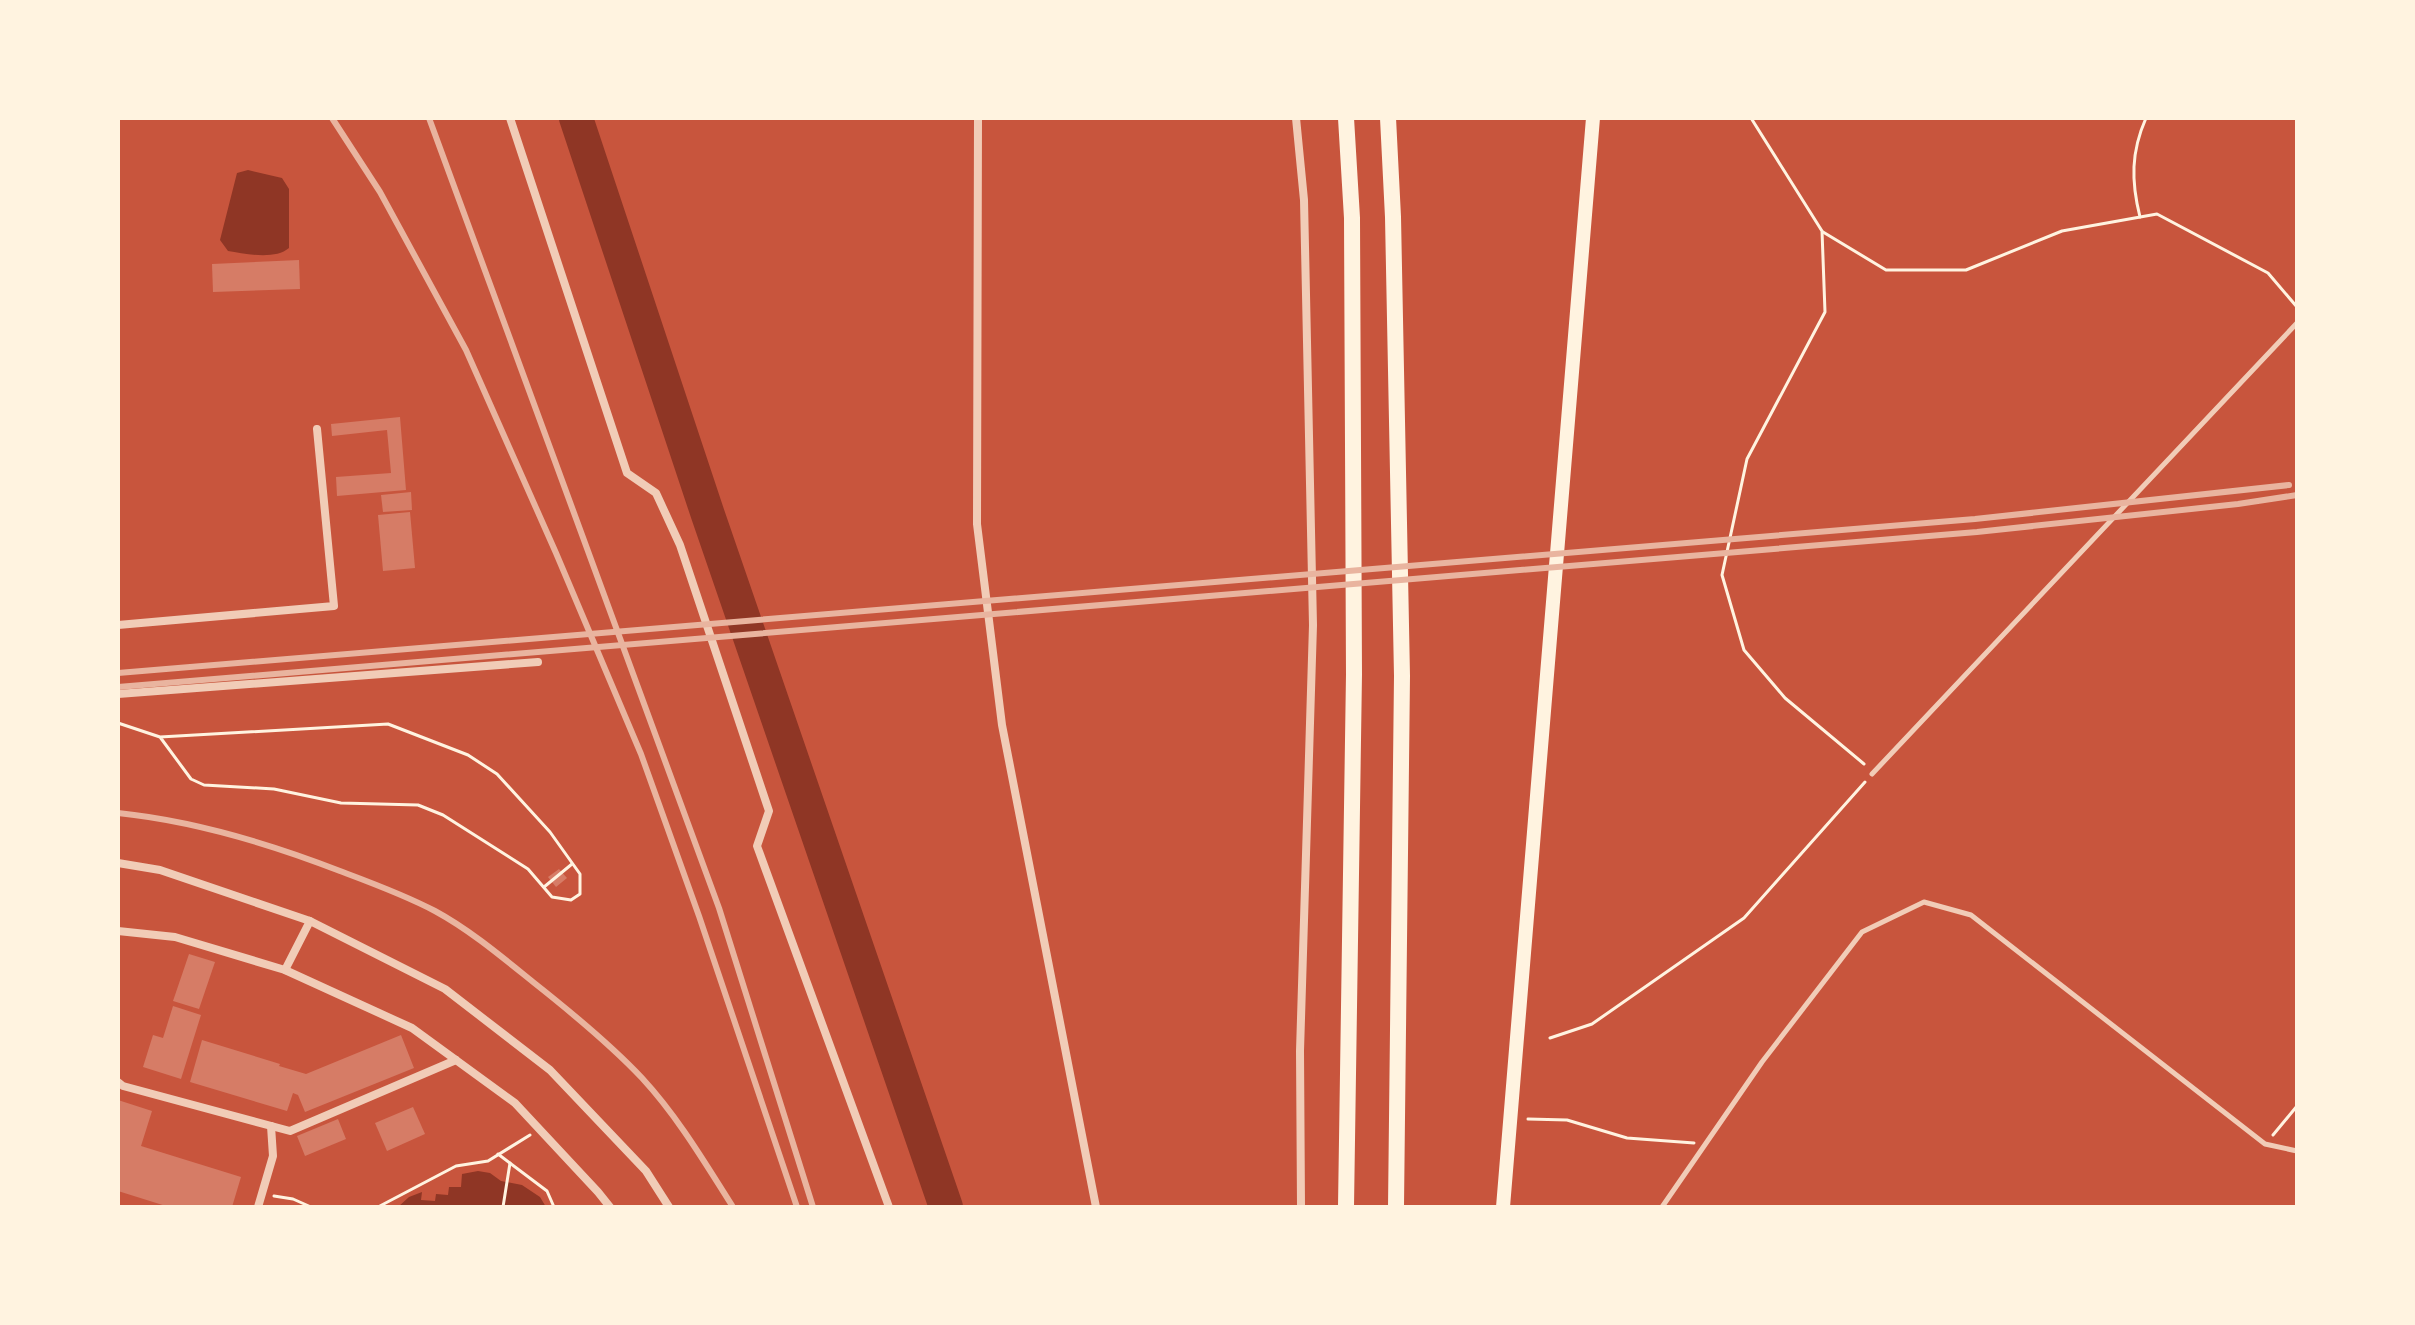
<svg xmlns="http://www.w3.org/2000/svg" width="2415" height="1325" font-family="'Open Sans',sans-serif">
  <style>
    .water { fill: #8f3625 }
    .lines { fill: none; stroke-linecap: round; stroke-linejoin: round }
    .river { stroke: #8f3625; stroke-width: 34 }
    .building { fill: #d67c66 }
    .path { stroke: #fff3e0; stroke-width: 3 }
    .service { stroke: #f1ccb7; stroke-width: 5 }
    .minor { stroke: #f1ccb7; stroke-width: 8 }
    .secondary { stroke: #fff3e0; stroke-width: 14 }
    .motorway { stroke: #fff3e0; stroke-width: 16 }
    .rail { stroke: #e9b49f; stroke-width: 6 }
  </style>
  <rect width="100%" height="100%" fill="#c8553d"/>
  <g class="water">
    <path d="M248 170 282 178 289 189V248C275 260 246 254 228 251L220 240 237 173Z"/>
    <path d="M478 1171 490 1173 501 1181 522 1185 540 1197 546 1207H398L409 1197 422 1192 421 1200 435 1201 436 1194 448 1195 449 1187H461L462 1174Z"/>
  </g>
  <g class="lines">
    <path class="river" d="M576 118 708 515 946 1207"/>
  </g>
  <g class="building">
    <path d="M299 260 300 289 213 292 212 264Z"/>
    <path d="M400 417 406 490 337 496 336 477 391 473 387 430 332 436 331 424Z"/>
    <path d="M411 492 412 510 383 512 381 495Z"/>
    <path d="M410 512 415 568 383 571 378 515Z"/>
    <path d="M559 869 567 878 556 887 548 877Z"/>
    <path d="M189 954 215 962 199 1009 173 1001Z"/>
    <path d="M173 1006 201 1015 181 1079 143 1067 153 1035 163 1038Z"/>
    <path d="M401 1035 414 1068 305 1112 298 1095 293 1093 287 1111 190 1082 202 1040 280 1064 279 1066 306 1074Z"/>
    <path d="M118 1100 152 1111 141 1146 241 1177 232 1207H169L118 1191Z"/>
    <path d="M413 1107 425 1134 387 1151 375 1123Z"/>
    <path d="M338 1119 346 1139 305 1156 297 1136Z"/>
  </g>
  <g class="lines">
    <g class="path">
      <path d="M1751 118 1822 231 1825 312 1747 459 1722 575 1744 650 1785 698 1864 764"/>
      <path d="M2140 217C2131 181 2131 152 2146 118"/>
      <path d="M1823 232 1886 270H1966L2062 231 2157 214 2268 273 2297 307"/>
      <path d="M118 723 160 737 388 724 468 755 497 774 550 832 580 874V894L571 900 552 897 528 869 443 815 418 805 341 803 274 789 204 785 191 779 160 737"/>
      <path d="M544 887 572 864"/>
      <path d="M1550 1038 1592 1024 1744 918 1865 782"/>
      <path d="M1528 1119 1567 1120 1627 1138 1694 1143"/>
      <path d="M2273 1135 2297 1106"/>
      <path d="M498 1154 547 1191 554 1207"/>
      <path d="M274 1196 293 1199 311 1207"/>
      <path d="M378 1207 456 1166 488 1161 530 1135"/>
      <path d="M503 1207 510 1163"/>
    </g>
    <g class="service">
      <path d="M1872 774 2297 323"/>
      <path d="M1662 1207 1762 1062 1862 932 1924 902 1971 915 2265 1144 2297 1151"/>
    </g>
    <g class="minor">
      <path d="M510 118 627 473 656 493 680 545 769 811 757 846 889 1207"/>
      <path d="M978 118 977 524 1002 725 1096 1207"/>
      <path d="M1296 118 1304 200 1313 625 1300 1051 1301 1207"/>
      <path d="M118 625 334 606 317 429"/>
      <path d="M118 694 538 662"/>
      <path d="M118 863 160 870 310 921 445 989 550 1070 646 1171 669 1207"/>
      <path d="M118 931 175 937 285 970 412 1028 515 1103 598 1192 610 1207"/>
      <path d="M285 970 310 921"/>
      <path d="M118 1082 123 1086 290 1131 456 1060"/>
      <path d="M258 1207 273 1156 271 1126"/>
    </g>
    <path class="secondary" d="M1503 1207 1593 118"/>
    <g class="motorway">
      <path d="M1388 118 1393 217 1402 676 1396 1207"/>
      <path d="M1346 1207 1354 674 1352 218 1346 118"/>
    </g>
    <g class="rail">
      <path d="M332 118 380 192 466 350 556 553 641 754 699 916 797 1207"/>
      <path d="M429 118 719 908 813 1207"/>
      <path d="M118 673 1975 519 2289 485"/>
      <path d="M118 687 1977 532 2238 504 2297 495"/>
      <path d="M118 813C195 821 268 843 340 871 372 883 405 895 435 911 470 930 502 957 533 982 571 1012 609 1043 642 1078 678 1117 705 1163 733 1207"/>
    </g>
  </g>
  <rect width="2415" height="1325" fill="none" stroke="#fff3e0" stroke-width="240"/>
</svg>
